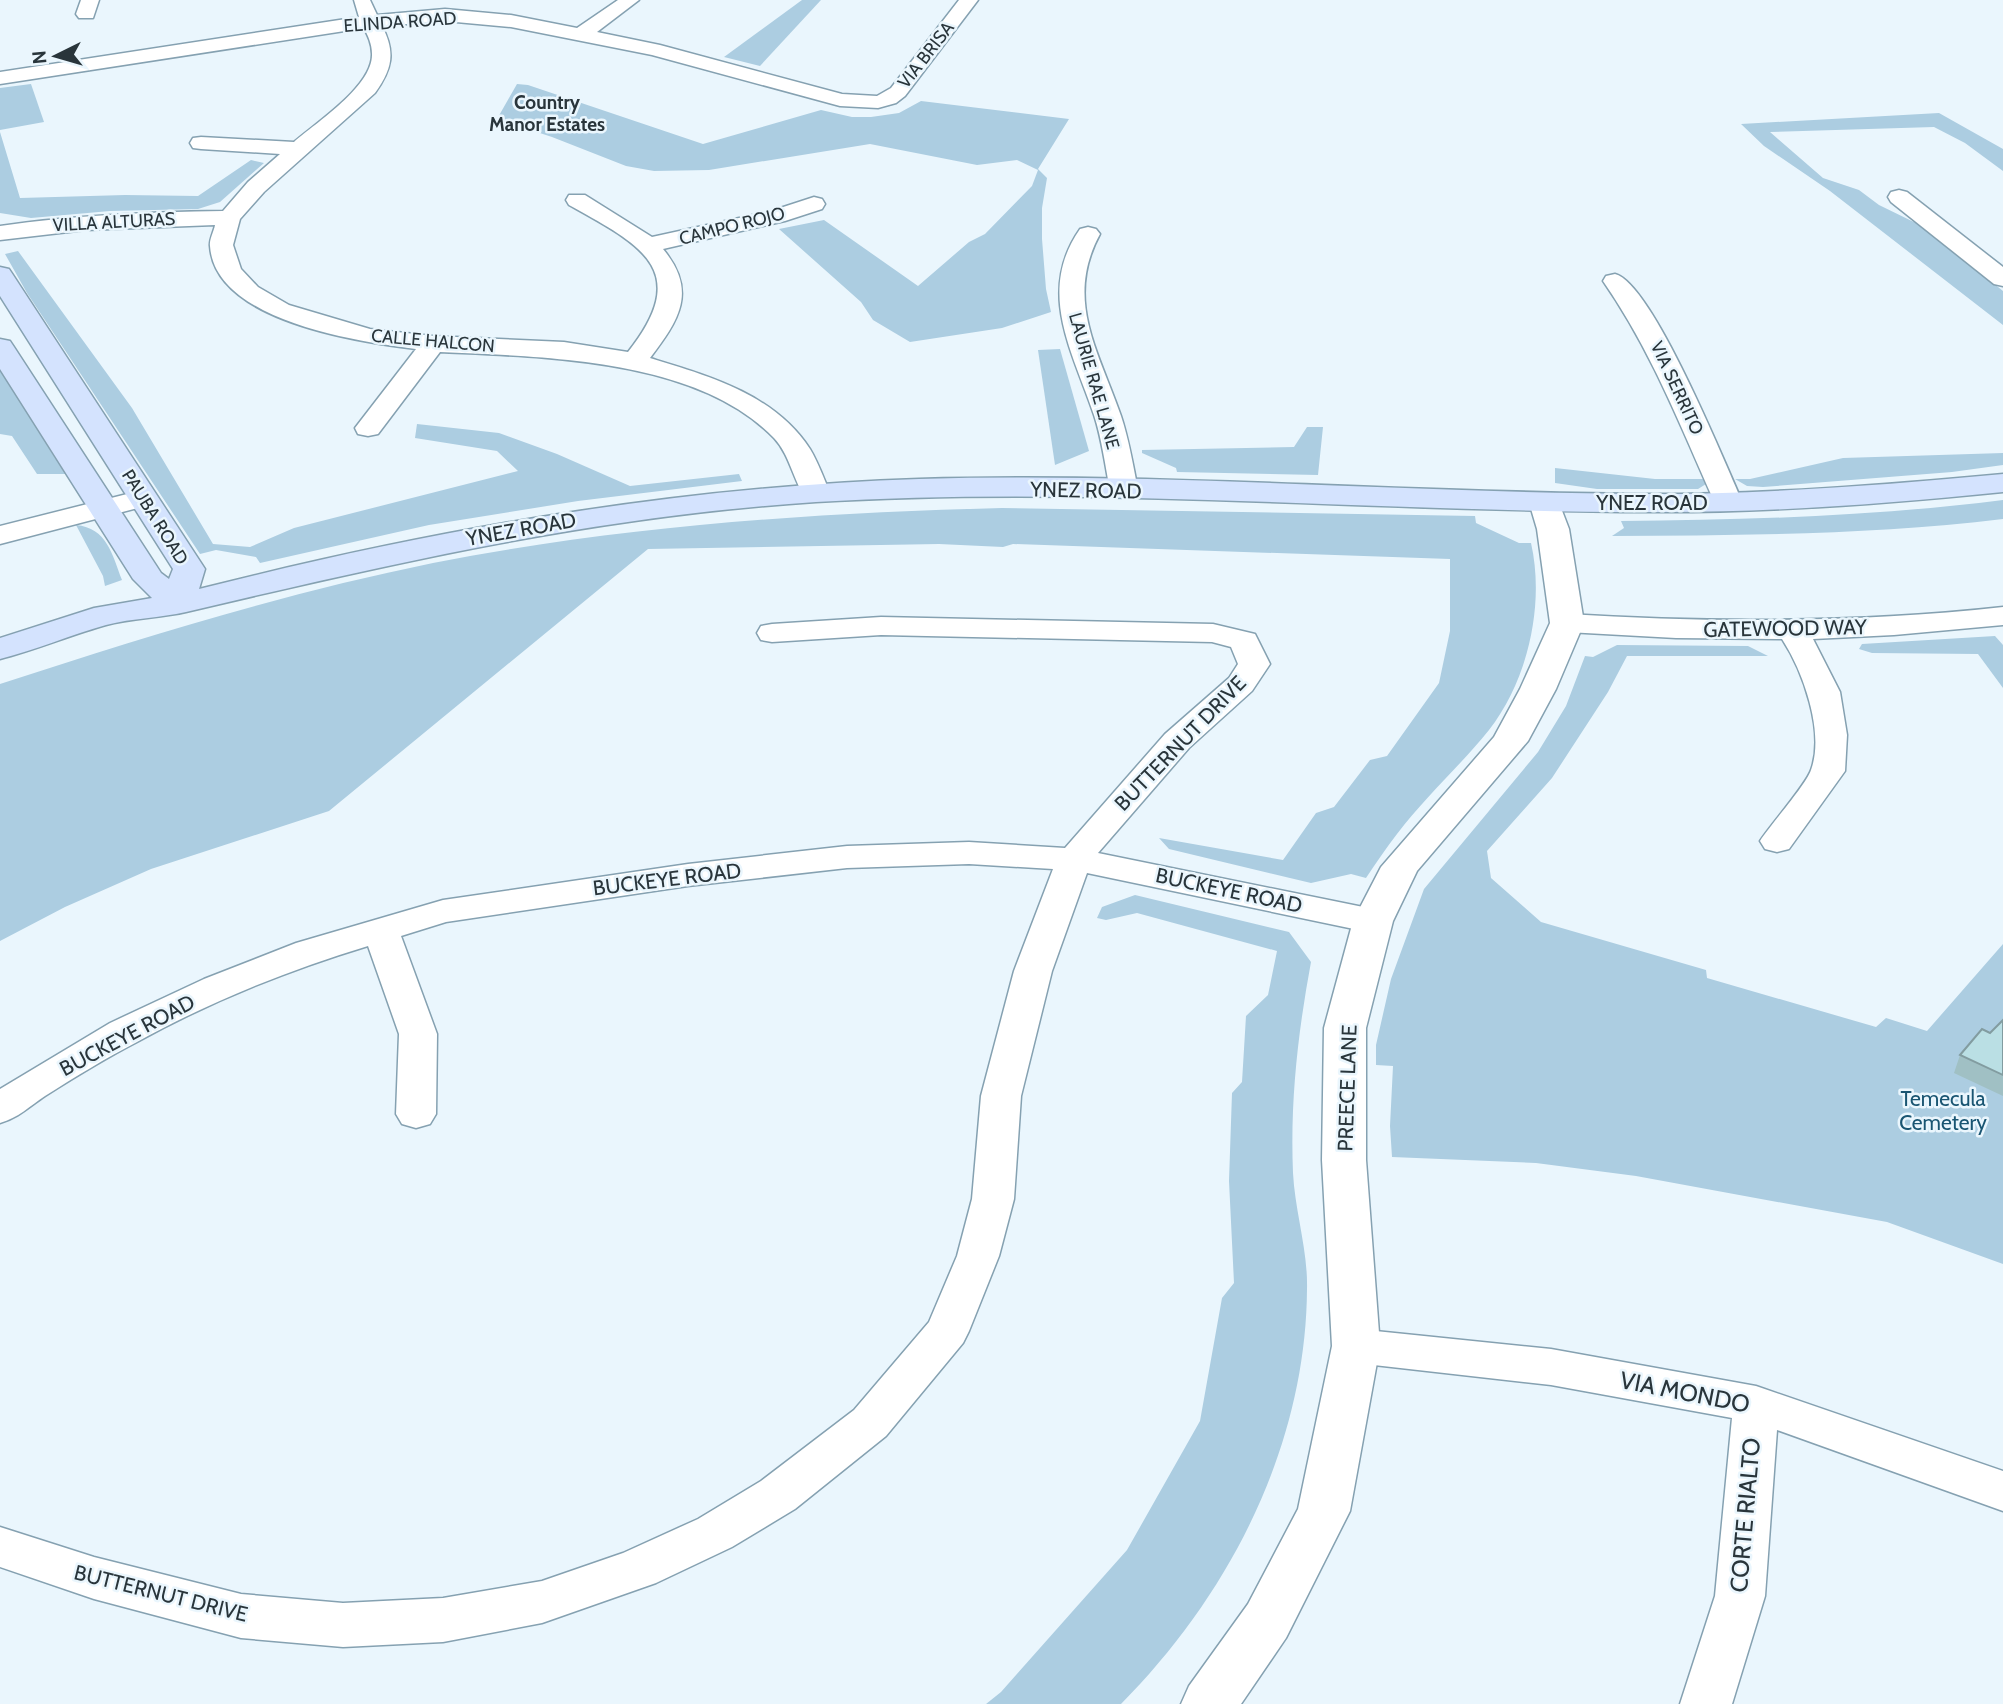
<svg xmlns="http://www.w3.org/2000/svg" width="2003" height="1704" font-family="Cabin,sans-serif">
  <style>
    .green { fill: #accde1 }
    .lines { fill: none; stroke-linecap: round; stroke-linejoin: round }
    .minor-casing { stroke: #85a1b1; stroke-width: 3 }
    .tertiary-casing { stroke: #85a1b1; stroke-width: 3 }
    .secondary-casing { stroke: #85a1b1; stroke-width: 3 }
    .minor { fill: #fff; fill-rule: evenodd }
    .tertiary { fill: #fff; fill-rule: evenodd }
    .secondary { fill: #d4e3fe; fill-rule: evenodd }
    .wall { fill: #a0c0c4 }
    .building { fill: #badfe4; stroke: #829ca0; stroke-width: 2 }
    .labels { text-anchor: middle; dominant-baseline: central; stroke-width: 5; stroke-linejoin: round; paint-order: stroke }
    .far-street-label { font-size: 18px; fill: #29353b; stroke: #eaf6fd }
    .far-neighbourhood-label { font-size: 19px; font-weight: bold; fill: #29353b; stroke: #eaf6fd }
    .street-label { font-size: 21px; fill: #29353b; stroke: #eaf6fd }
    .park-label { font-size: 21px; fill: #195572; stroke: #eaf6fd }
    .near-street-label { font-size: 24px; fill: #29353b; stroke: #eaf6fd }
  </style>
  <rect width="100%" height="100%" fill="#eaf6fd"/>
  <g class="green">
    <path d="M802 0H821L760 66 724 57Z"/>
    <path d="M31 84 44 122 0 130V88Z"/>
    <path d="M517 84 528 85 703 144 821 110 852 117H871L899 113 921 101 1069 119 1038 169 1047 178 1042 208V239L1046 289 1051 312 1002 328 910 342 873 320 861 302 779 229 824 220 918 286 969 242 985 234 1032 186 1038 170 1017 160 977 165 870 144 709 170 654 171 626 166 552 137 497 119Z"/>
    <path d="M1939 113 2003 149V171L1965 143 1934 127 1770 132 1823 178 1859 190 1879 205 1922 226 2003 291V325L1830 191 1764 146 1741 124Z"/>
    <path d="M0 132 20 198 125 195 198 196 251 160 264 163 220 202 198 209 110 211 31 218 0 213Z"/>
    <path d="M18 251 132 408 213 544 250 547 294 528 518 471 497 451 415 438 417 424 499 433 557 454 630 486 739 474 742 481 578 501 429 525 260 563 256 557 216 550 200 554 27 293 5 254Z"/>
    <path d="M1060 349 1089 451 1055 465 1038 350Z"/>
    <path d="M0 367 55 458 69 474H37L12 436 0 434Z"/>
    <path d="M1307 427H1323L1318 475 1177 472 1176 468 1142 453V450L1294 447Z"/>
    <path d="M2003 453V465L1952 472 1763 487 1747 486 1735 479H1750L1843 458Z"/>
    <path d="M1555 468 1655 479H1705L1706 484 1698 489H1597L1555 483Z"/>
    <path d="M2003 500V519C1873 535 1743 535 1612 536L1624 528 1621 521C1749 520 1876 516 2003 500Z"/>
    <path d="M1002 508 1475 516 1476 523 1519 543H1531C1545 604 1528 680 1489 730 1460 766 1425 797 1397 834 1386 848 1376 863 1366 878L1351 874 1311 883 1169 849 1159 838 1283 860 1316 813 1334 807 1370 760 1387 756 1439 683 1450 631V559L1013 544 1003 547 939 544 648 549 329 811 151 869 65 907 0 941V684C143 637 286 593 433 563 621 526 811 513 1002 508Z"/>
    <path d="M76 525C107 528 112 554 122 580L105 586 103 576Z"/>
    <path d="M1995 636 2003 645V688L1978 654 1872 653 1859 649 1862 644Z"/>
    <path d="M1617 645 1748 646 1768 656H1627L1608 692 1552 778 1487 851 1491 878 1541 922 1706 970 1707 978 1876 1027 1886 1018 1927 1031 2003 944V1264L1887 1222 1636 1176 1536 1163 1392 1157 1390 1126 1393 1066 1376 1065V1045L1391 979 1424 889 1538 752 1566 706 1585 656 1593 657Z"/>
    <path d="M1135 895 1289 932 1311 962C1298 1032 1290 1101 1293 1173 1295 1212 1308 1250 1307 1289 1306 1446 1230 1594 1121 1704H986L1001 1692 1127 1550 1200 1421 1222 1298 1234 1283 1229 1181 1232 1093 1242 1082 1246 1016 1268 995 1277 951 1137 913 1106 920 1097 918 1102 907Z"/>
  </g>
  <g class="lines">
    <g class="minor-casing">
      <g id="minor">
        <path d="M81 0H99L93 18H79L76 14Z"/>
        <path d="M354 0H370L377 15 445 9 511 15 577 28 618 0H639L597 32 660 45 842 94 877 96 891 88 959 0H978L905 96 896 103 878 108 840 106 652 55 511 27 445 21 382 26C396 53 392 69 375 93L264 192 240 219 233 245 241 269 258 287 289 305 370 329 433 336 564 342 628 352C693 270 641 245 569 205L566 200 569 195H585L652 237 771 211 814 197 822 199 825 204 822 209 785 221 663 249C698 291 679 320 650 358 709 376 774 394 810 449 818 462 824 479 830 493L826 499 816 501 806 499C793 480 790 455 774 438 697 358 543 357 440 352L378 434 368 436 358 434 355 428 416 349C359 342 215 321 210 246 209 240 214 231 215 225L86 230 0 240V226C74 215 148 212 223 211L248 182 280 154 201 149 193 148 190 143 193 138 201 137 294 142C317 122 373 86 372 54 372 44 368 36 364 28L0 84V72L359 17Z"/>
        <path d="M1899 190 1907 192 2003 267V286L1994 284 1891 202 1888 197 1891 192Z"/>
        <path d="M1088 227 1096 229 1100 234C1064 300 1099 352 1121 416 1129 440 1133 465 1138 490L1134 496 1124 498 1114 496 1110 490C1105 465 1102 439 1094 415 1073 352 1036 292 1080 229Z"/>
        <path d="M1615 274C1652 283 1724 461 1742 501L1738 507 1728 509 1718 507 1714 501C1680 425 1651 350 1603 281L1606 276Z"/>
        <path d="M143 490 153 492 157 498 153 504 0 544V526Z"/>
        <path d="M2003 607V625L1894 635 1813 639 1840 692 1847 735 1845 771 1789 849 1777 852 1765 849 1760 841C1771 824 1806 785 1811 770 1825 732 1803 671 1782 639L1676 638 1567 632 1556 629 1552 623 1556 617 1567 614C1713 623 1857 623 2003 607Z"/>
        <path d="M881 617 1213 624 1255 634 1270 664 1252 691 1189 748 1098 853 1373 909 1386 913 1391 921 1386 929 1373 933 1087 873 1052 971 1021 1096 1014 1199 999 1256 969 1331 963 1343 886 1436 795 1509 732 1547 656 1583 542 1623 443 1642 343 1647 241 1638 94 1599 0 1567V1527L94 1557 241 1594 343 1603 443 1598 542 1581 623 1553 698 1519 761 1481 854 1410 929 1322 957 1256 972 1199 981 1096 1014 971 1053 869 969 864 847 868 688 886 446 922 401 936 437 1034 436 1114 430 1124 416 1128 402 1124 396 1114 399 1034 368 946C289 970 209 1002 137 1042 106 1058 75 1077 45 1096 30 1106 18 1118 0 1123V1089L110 1023 204 979 296 943 443 900 688 864 847 846 969 842 1065 848 1165 734 1229 678 1238 664 1231 647 1212 642 881 635 772 642 761 640 757 633 761 626 772 624Z"/>
        <path d="M1356 1329 1551 1349 1756 1386 2003 1471V1511L1777 1430 1765 1596 1732 1704H1680L1715 1596 1732 1418 1551 1385 1356 1363 1340 1358 1334 1346 1340 1334Z"/>
      </g>
    </g>
    <g class="tertiary-casing">
      <path id="tertiary" d="M1545 493 1556 495 1569 529 1584 623 1556 689 1528 741 1417 871 1393 921 1366 1028V1160L1380 1346 1350 1511 1286 1638 1241 1704H1181L1189 1686 1248 1604 1298 1509 1332 1346 1322 1160 1324 1028 1353 921 1381 867 1494 737 1520 689 1550 623 1537 529 1529 502 1534 495Z"/>
    </g>
    <g class="secondary-casing">
      <path id="secondary" d="M0 267 9 269 13 275 205 569 199 589C436 529 674 487 919 479 1162 472 1405 493 1648 494 1767 494 1885 485 2003 474V492C1885 504 1767 513 1648 512 1371 512 1093 485 816 502 599 516 397 562 186 612 160 618 133 618 106 625 70 635 36 650 0 659V638L94 608 152 598 133 579 0 369V339L10 341 14 347 161 573 169 579 173 569 0 296Z"/>
    </g>
    <use href="#minor" class="minor"/>
    <use href="#tertiary" class="tertiary"/>
    <use href="#secondary" class="secondary"/>
  </g>
  <path class="wall" d="M2003 1020V1096L1954 1073 1960 1055 1990 1033Z"/>
  <path class="building" d="M2003 1020V1075L1960 1055 1982 1029 1990 1033Z"/>
  <g class="labels">
    <g class="far-street-label">
      <text transform="translate(400 22) rotate(-4)">ELINDA ROAD</text>
      <text transform="translate(926 55) rotate(-52)">VIA BRISA</text>
      <text transform="translate(114 222) rotate(-3)">VILLA ALTURAS</text>
      <text transform="translate(732 226) rotate(-14)">CAMPO ROJO</text>
      <text transform="translate(433 341) rotate(5)">CALLE HALCON</text>
      <text transform="translate(1094 381) rotate(74)">LAURIE RAE LANE</text>
      <text transform="translate(1677 388) rotate(65)">VIA SERRITO</text>
      <text transform="translate(155 517) rotate(58)">PAUBA ROAD</text>
    </g>
    <g class="far-neighbourhood-label">
      <text x="547" y="102">Country<tspan x="547" dy="22">Manor Estates</tspan></text>
    </g>
    <g class="street-label">
      <text transform="translate(1086 490) rotate(1)">YNEZ ROAD</text>
      <text x="1652" y="502">YNEZ ROAD</text>
      <text transform="translate(521 529) rotate(-10)">YNEZ ROAD</text>
      <text transform="translate(1785 628) rotate(-1)">GATEWOOD WAY</text>
      <text transform="translate(1180 743) rotate(-46)">BUTTERNUT DRIVE</text>
      <text transform="translate(667 879) rotate(-7)">BUCKEYE ROAD</text>
      <text transform="translate(1229 890) rotate(12)">BUCKEYE ROAD</text>
      <text transform="translate(127 1035) rotate(-28)">BUCKEYE ROAD</text>
      <text transform="translate(1347 1088) rotate(-88)">PREECE LANE</text>
      <text transform="translate(161 1593) rotate(14)">BUTTERNUT DRIVE</text>
    </g>
    <g class="park-label">
      <text x="1943" y="1098">Temecula<tspan x="1943" dy="24">Cemetery</tspan></text>
    </g>
    <g class="near-street-label">
      <text transform="translate(1685 1392) rotate(11)">VIA MONDO</text>
      <text transform="translate(1745 1515) rotate(-85)">CORTE RIALTO</text>
    </g>
  </g>
  <g transform="translate(56 56) rotate(265)" stroke="#eaf6fd" stroke-width="5" paint-order="stroke">
  <path d="M0-5L12 26L0 18L-12 26Z" fill="#29353b"/>
  <text y="-10" font-size="19" font-weight="bold" text-anchor="middle" fill="#29353b">N</text>
  </g>
</svg>
